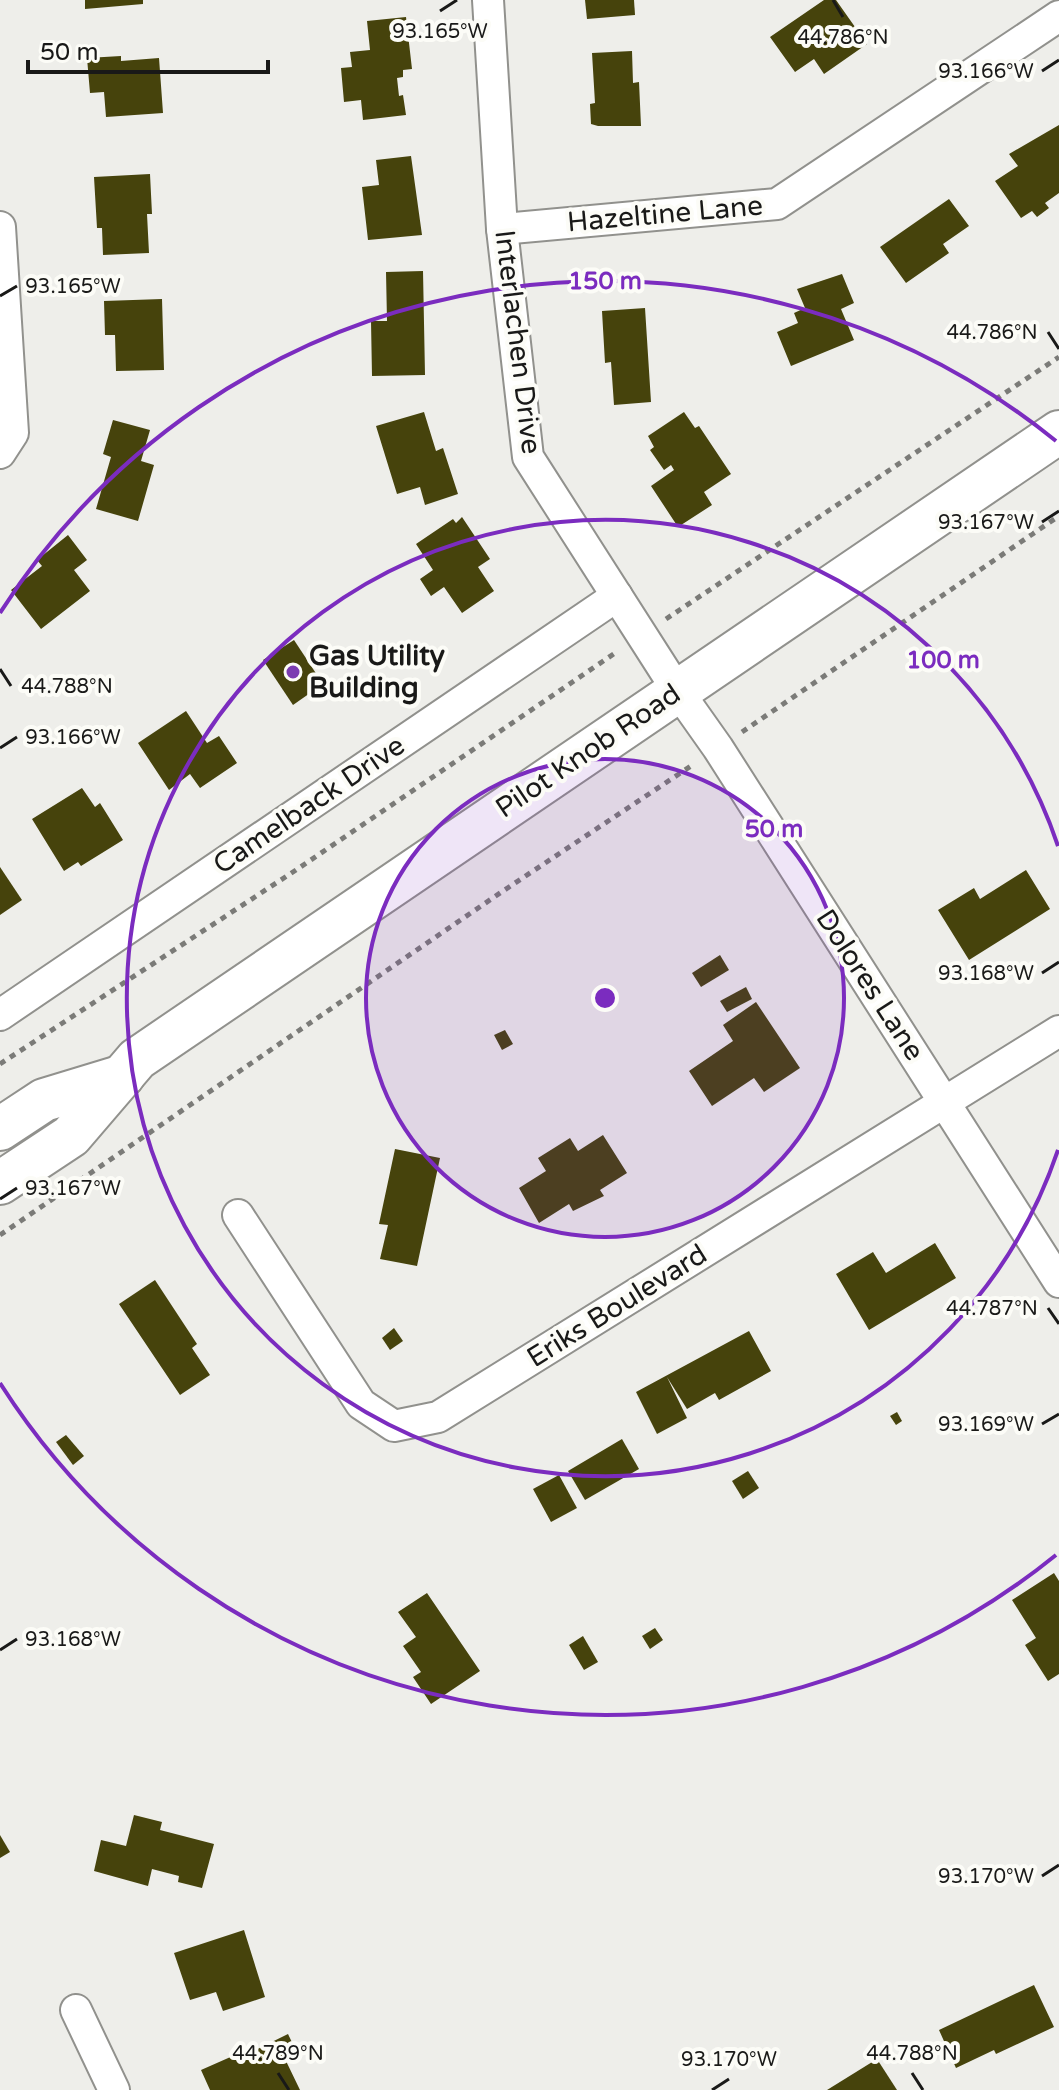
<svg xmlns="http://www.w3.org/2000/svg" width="1059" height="2090" font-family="'Varela Round',sans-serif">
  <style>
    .building { fill: #46430c }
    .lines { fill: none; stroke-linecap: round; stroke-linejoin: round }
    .street-casing { stroke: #91918d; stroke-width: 34 }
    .secondary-casing { stroke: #91918d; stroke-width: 46 }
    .path { stroke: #7b7b78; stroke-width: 5; stroke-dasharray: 6 6; stroke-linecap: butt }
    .street { stroke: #fff; stroke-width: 30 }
    .secondary { stroke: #fff; stroke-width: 42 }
    .ticks { fill: none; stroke: #191918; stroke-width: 3 }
    .ring { fill: none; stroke: #7b2cbf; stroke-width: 4 }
    .poi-dot { fill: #7b3cb1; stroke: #fcfcf7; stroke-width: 3 }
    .labels { text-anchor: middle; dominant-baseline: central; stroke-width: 8; stroke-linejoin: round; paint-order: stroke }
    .street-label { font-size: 28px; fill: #191918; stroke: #fcfcf7 }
    .poi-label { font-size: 28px; font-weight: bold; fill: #191918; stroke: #fcfcf7; text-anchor: start }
    .ticks-label { font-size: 20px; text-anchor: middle; fill: #191918; stroke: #fcfcf7; stroke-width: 8; stroke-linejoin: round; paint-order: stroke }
    .centre { fill: #7b2cbf; stroke: #fcfcf7; stroke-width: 4 }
    .ring-label { font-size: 24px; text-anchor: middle; font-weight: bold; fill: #7b2cbf; stroke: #fcfcf7; stroke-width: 8; stroke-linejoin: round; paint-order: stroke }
  </style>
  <rect width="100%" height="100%" fill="#eeeeea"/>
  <g class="building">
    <path d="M85 0H143V4L85 9Z"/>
    <path d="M585 0H634L635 15 587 19Z"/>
    <path d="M824 0H836L867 44 824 74 814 59 795 72 770 37Z"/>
    <path d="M406 17 412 69 403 70V77L397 78 399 96 403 95 406 115 363 120 361 100 344 102 341 68 352 67 350 52 370 50 367 21Z"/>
    <path d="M632 51 633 83 639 82 641 126H598L591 124 590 104 595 103 592 53Z"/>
    <path d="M121 56V61L159 58 163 113 106 117 104 92 90 93 87 58Z"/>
    <path d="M1059 125V193L1045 203 1049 208 1037 217 1032 211 1021 218 995 181 1018 166 1009 154Z"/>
    <path d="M411 156 422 235 368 240 362 187 379 185 376 160Z"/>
    <path d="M150 174 152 214H147L149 253 103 255 102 228H97L94 177Z"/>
    <path d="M949 199 969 226 943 244 949 253 906 283 880 247Z"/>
    <path d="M423 271 425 375 372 376 371 321H387L386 272Z"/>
    <path d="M842 274 854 303 841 309 854 340 791 366 777 332 798 323 794 313 805 308 797 289Z"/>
    <path d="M162 299 164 370 116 371 115 335H105L104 301Z"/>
    <path d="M645 308 651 402 614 405 611 362 605 363 602 311Z"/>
    <path d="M424 412 436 451 443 448 458 494 425 505 420 487 397 494 376 426Z"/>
    <path d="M684 412 695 428 699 426 731 474 704 492 712 505 678 527 651 486 674 470 671 465 664 470 650 450 654 447 648 436Z"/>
    <path d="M113 420 150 430 141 461 154 465 138 521 96 509 111 457 103 454Z"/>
    <path d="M462 517 490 559 478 567 494 591 462 613 444 587 431 596 420 579 433 570 416 544 453 519 456 523Z"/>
    <path d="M68 535 87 560 74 570 90 591 41 629 11 590 42 566 37 560Z"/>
    <path d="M294 640 323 684 293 705 263 660Z"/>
    <path d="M186 711 207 743 219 736 237 763 200 788 190 774 169 790 138 743Z"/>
    <path d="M82 788 95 807 100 803 123 840 81 866 78 862 64 871 32 819Z"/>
    <path d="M0 867 22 900 0 915Z"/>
    <path d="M1026 870 1050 909 969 960 938 910 974 888 980 899Z"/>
    <path d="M720 955 729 970 701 987 692 973Z"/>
    <path d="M746 987 752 999 727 1012 720 1001Z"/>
    <path d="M756 1002 800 1068 764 1092 754 1078 712 1106 689 1071 733 1041 723 1025Z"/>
    <path d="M505 1030 513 1044 502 1050 494 1035Z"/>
    <path d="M603 1135 627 1173 600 1190 604 1196 573 1211 569 1204 539 1223 519 1188 546 1171 538 1158 570 1138 578 1151Z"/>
    <path d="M395 1149 440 1158 417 1266 380 1259 388 1225 379 1224Z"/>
    <path d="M935 1243 956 1278 869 1330 836 1274 873 1252 886 1273Z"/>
    <path d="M155 1280 197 1344 192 1348 210 1375 180 1395 119 1304Z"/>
    <path d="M394 1328 403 1341 390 1350 382 1338Z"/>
    <path d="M749 1331 771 1371 719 1400 715 1393 687 1409 667 1377 687 1418 657 1434 636 1392Z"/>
    <path d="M897 1412 902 1421 896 1425 890 1416Z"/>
    <path d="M66 1435 84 1456 73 1465 56 1442Z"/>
    <path d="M622 1439 639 1469 585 1500 568 1471Z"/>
    <path d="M748 1471 759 1488 743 1499 732 1481Z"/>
    <path d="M559 1475 577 1508 551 1522 533 1489Z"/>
    <path d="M1054 1573 1059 1581V1674L1048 1681 1025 1645 1036 1638 1012 1600Z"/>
    <path d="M427 1593 480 1671 431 1704 413 1677 421 1672 403 1646 416 1637 398 1612Z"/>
    <path d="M655 1628 663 1640 650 1649 642 1636Z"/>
    <path d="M583 1636 598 1662 584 1670 569 1645Z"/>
    <path d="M134 1815 162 1822 160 1830 214 1844 202 1888 178 1882 179 1876 152 1869 148 1886 94 1871 101 1840 126 1846Z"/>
    <path d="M0 1835 10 1852 0 1858Z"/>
    <path d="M244 1930 265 1997 223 2011 216 1992 190 2000 174 1953Z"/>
    <path d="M1034 1985 1054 2027 996 2054 994 2050 956 2068 939 2030Z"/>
    <path d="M288 2034 298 2055 286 2061 300 2090H210L201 2070 235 2055 237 2059Z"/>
    <path d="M877 2059 897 2090H827Z"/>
  </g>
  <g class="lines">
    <g class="street-casing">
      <g id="street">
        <path d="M488 0 502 229 528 457 677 690 718 748 1059 1282"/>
        <path d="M0 227 13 433 0 453"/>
        <path d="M502 229 777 204 1059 16"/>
        <path d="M0 1015 617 596"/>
        <path d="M238 1215 361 1404 394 1426 438 1417 1059 1031"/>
        <path d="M76 2010 114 2090"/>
      </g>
    </g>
    <g class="secondary-casing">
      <g id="secondary">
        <path d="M0 1129 44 1100 123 1076"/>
        <path d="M0 1183 71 1136 137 1059 1059 432"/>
      </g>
    </g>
    <g class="path">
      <path d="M666 619 1059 357"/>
      <path d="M742 732 1059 516"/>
      <path d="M0 1064 296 870 618 651"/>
      <path d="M0 1235 503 891 694 764"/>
    </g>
    <use href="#street" class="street"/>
    <use href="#secondary" class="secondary"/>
  </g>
  <path class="ticks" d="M833 0 843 17M440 11 457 0M1042 71 1059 60M0 296 17 286M1048 332 1059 349M1042 522 1059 511M0 669 11 686M0 748 17 737M1042 973 1059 962M0 1199 17 1188M1048 1308 1059 1324M1042 1424 1059 1414M0 1650 17 1639M1042 1876 1059 1865M278 2073 289 2090M912 2073 923 2090M712 2090 729 2079"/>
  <circle cx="605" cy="998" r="239" fill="#7b2cbf" fill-opacity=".12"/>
  <g class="ring">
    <circle cx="605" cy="998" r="239"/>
    <path d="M1058 1150A478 478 0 1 1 1058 846"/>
    <path d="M1056 1555A717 717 0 0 1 0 1383M0 613A717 717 0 0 1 1056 441"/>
  </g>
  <circle class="poi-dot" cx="293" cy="672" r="8"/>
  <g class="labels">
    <g class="street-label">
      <text transform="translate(665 214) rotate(-5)">Hazeltine Lane</text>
      <text transform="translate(518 342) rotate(83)">Interlachen Drive</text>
      <text transform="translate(588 751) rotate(-34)">Pilot Knob Road</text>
      <text transform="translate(309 805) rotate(-34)">Camelback Drive</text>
      <text transform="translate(870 985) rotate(57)">Dolores Lane</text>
      <text transform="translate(617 1306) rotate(-32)">Eriks Boulevard</text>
    </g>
    <g class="poi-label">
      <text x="309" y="656">Gas Utility<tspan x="309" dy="32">Building</tspan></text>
    </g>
  </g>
  <g class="ticks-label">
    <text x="440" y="38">93.165°W</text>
    <text x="843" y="44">44.786°N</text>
    <text x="986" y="78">93.166°W</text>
    <text x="73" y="293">93.165°W</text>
    <text x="992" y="339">44.786°N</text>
    <text x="986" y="529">93.167°W</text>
    <text x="67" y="693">44.788°N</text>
    <text x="73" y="744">93.166°W</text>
    <text x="986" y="980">93.168°W</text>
    <text x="73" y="1195">93.167°W</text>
    <text x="992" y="1315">44.787°N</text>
    <text x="986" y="1431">93.169°W</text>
    <text x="73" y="1646">93.168°W</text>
    <text x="986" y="1883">93.170°W</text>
    <text x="278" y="2060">44.789°N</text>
    <text x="912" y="2060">44.788°N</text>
    <text x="729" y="2066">93.170°W</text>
  </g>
  <circle cx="605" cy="998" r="12" class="centre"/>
  <g class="ring-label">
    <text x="605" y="289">150 m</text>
    <text x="943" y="668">100 m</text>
    <text x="774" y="837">50 m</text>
  </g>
  <path d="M28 60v12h240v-12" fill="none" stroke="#191918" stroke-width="4"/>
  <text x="40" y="60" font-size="24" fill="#191918" stroke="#fcfcf7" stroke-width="6" paint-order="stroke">50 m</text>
</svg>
